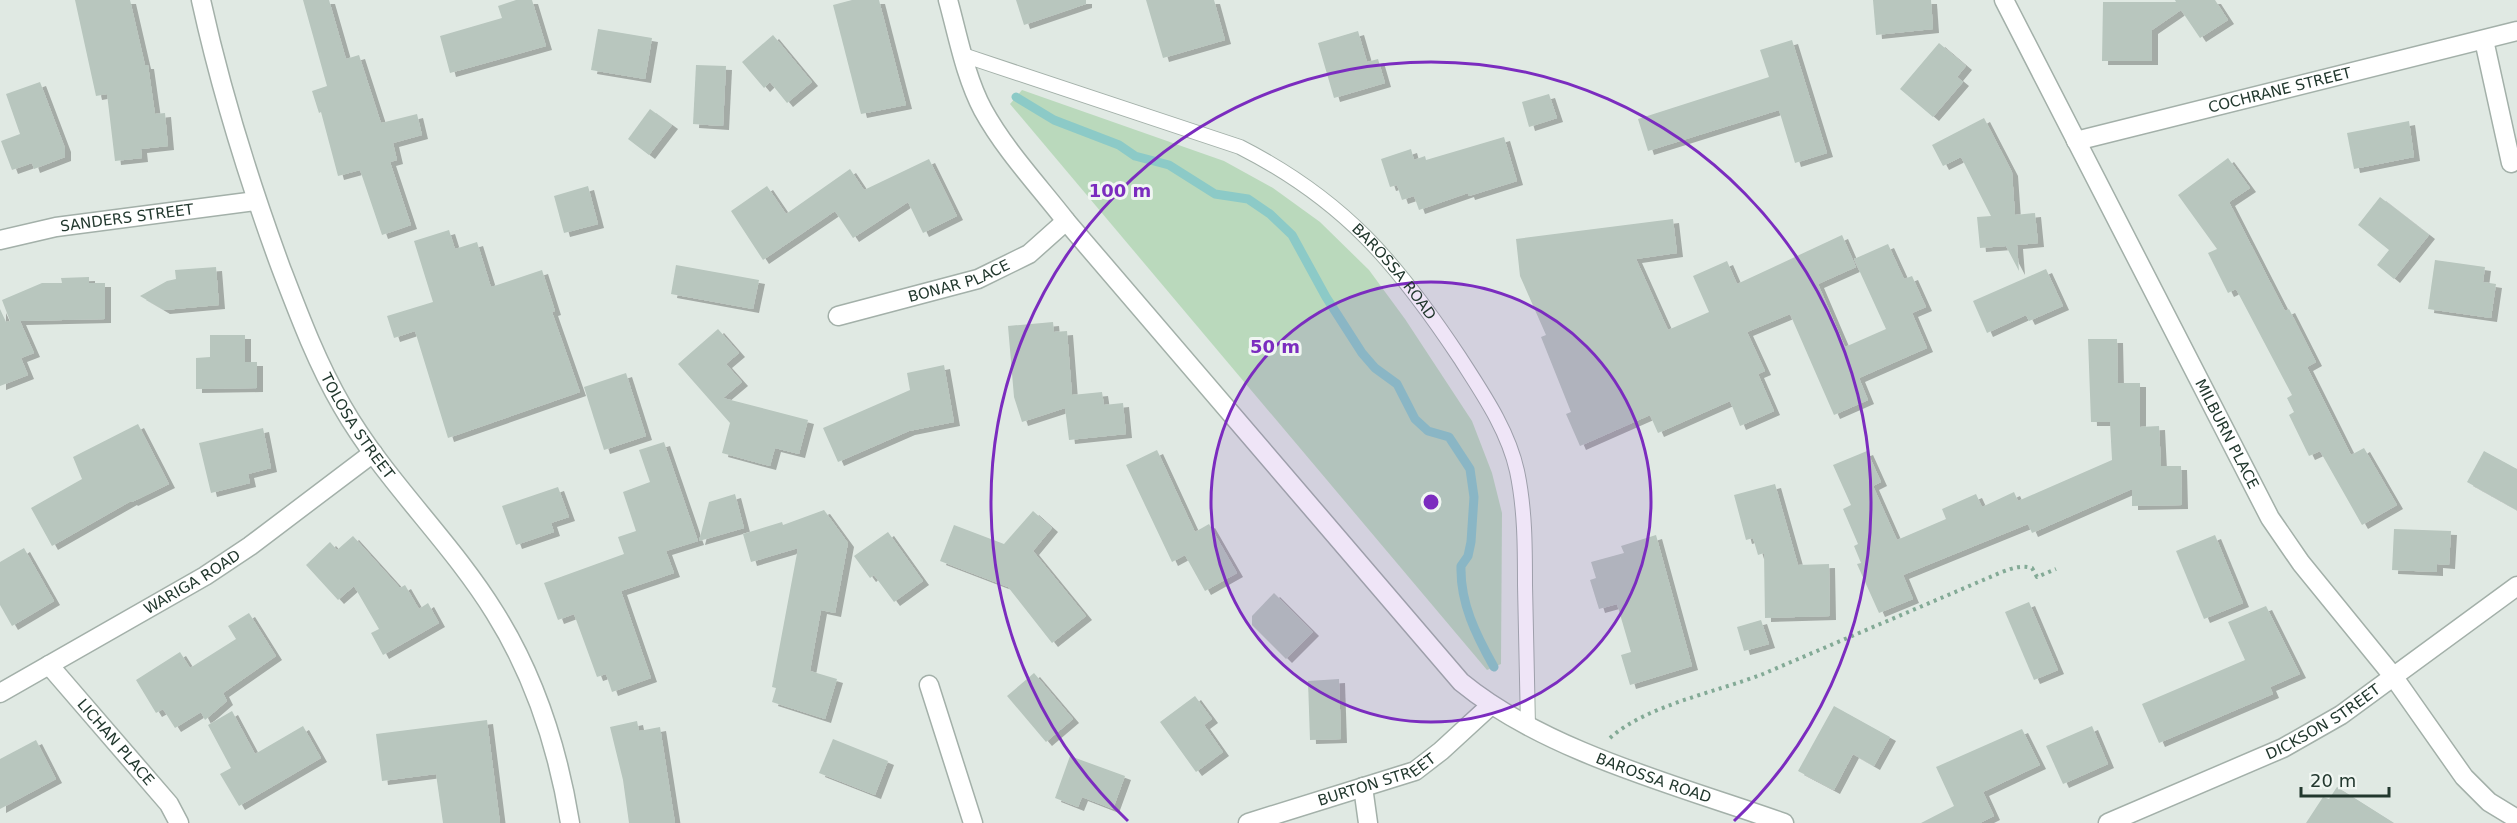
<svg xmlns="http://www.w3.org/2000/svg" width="2517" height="823" font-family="'DejaVu Sans',sans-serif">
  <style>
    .green { fill: #bad9bc }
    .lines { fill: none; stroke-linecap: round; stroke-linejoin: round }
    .stream { stroke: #8ccac7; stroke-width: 9 }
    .building { fill: #b8c6be; filter: url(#shadow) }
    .service-casing { stroke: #a3b0a9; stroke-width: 16 }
    .minor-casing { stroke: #a3b0a9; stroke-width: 21 }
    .tertiary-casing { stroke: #a3b0a9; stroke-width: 21 }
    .path { stroke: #83aa96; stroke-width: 4; stroke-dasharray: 3 4.5; stroke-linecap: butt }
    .service { stroke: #fff; stroke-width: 14 }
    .minor { stroke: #fff; stroke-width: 18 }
    .tertiary { stroke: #fff; stroke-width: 18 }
    .ring { fill: none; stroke: #7b2cbf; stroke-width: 3 }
    .labels { text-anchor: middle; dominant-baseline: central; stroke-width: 6; stroke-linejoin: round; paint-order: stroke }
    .street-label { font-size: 15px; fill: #22382e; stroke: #f0f6f2 }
    .centre { fill: #7b2cbf; stroke: #f0f6f2; stroke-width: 3 }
    .ring-label { font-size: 18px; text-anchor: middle; font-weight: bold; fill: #7b2cbf; stroke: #f0f6f2; stroke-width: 6; stroke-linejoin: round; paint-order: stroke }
  </style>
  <defs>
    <filter id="shadow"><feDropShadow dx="6" dy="4" stdDeviation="0" flood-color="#0004"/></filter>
  </defs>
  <rect width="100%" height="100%" fill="#e0e9e3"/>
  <path class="green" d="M1022 90 1224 161 1273 188 1320 222 1369 270 1405 319 1472 421 1492 473 1502 513 1501 664 1487 670 1010 104Z"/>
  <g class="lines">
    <path class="stream" d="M1016 97 1054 120 1119 145 1135 156 1169 165 1215 194 1248 199 1270 214 1292 235 1326 297 1362 353 1375 368 1397 384 1415 419 1428 431 1449 437 1470 469 1474 497 1471 542 1468 556 1461 566C1460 603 1476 635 1494 667"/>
  </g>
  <g class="building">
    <path d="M75 0H130L145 65H148L155 114 165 113 168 146 141 149 142 158 115 161 107 94 96 96Z"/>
    <path d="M303 0H329L346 59 359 55 381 123 417 114 422 135 393 143 397 160 390 162 411 225 382 235 360 170 338 176 321 112 319 113 312 91 327 86Z"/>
    <path d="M516 0H532L546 46 450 73 440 36 502 18 498 6Z"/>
    <path d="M852 0H879L906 105 861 114 833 5Z"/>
    <path d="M1016 0H1086V4L1024 25Z"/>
    <path d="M1146 0H1214L1225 40 1163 58Z"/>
    <path d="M1873 0H1931L1933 29 1876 35Z"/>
    <path d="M2175 0H2215L2228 20 2200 38 2181 10 2152 30V61H2102L2103 2H2176Z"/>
    <path d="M598 29 652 38 645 79 591 70Z"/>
    <path d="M1358 31 1367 62 1378 59 1385 83 1334 98 1318 43Z"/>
    <path d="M773 35 812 82 787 103 770 82 764 88 742 62Z"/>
    <path d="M1792 40 1827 153 1795 163 1779 110 1648 151 1638 119 1769 77 1760 50Z"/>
    <path d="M1939 43 1966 66 1957 77 1963 82 1933 117 1900 89Z"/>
    <path d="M696 65 726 66 723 126 693 124Z"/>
    <path d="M40 82 65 148V157L34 169 32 163 12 170 1 141 20 134 6 94Z"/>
    <path d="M1549 94 1557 118 1529 127 1522 102Z"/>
    <path d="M650 109 672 125 649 155 628 139Z"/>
    <path d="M1984 118 2012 172 2015 215 2035 213 2038 243 2017 245 2019 271 2006 246 1980 248 1977 217 1991 216 1961 157 1943 166 1932 145Z"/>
    <path d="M2409 121 2414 157 2354 169 2347 133Z"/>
    <path d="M1504 137 1517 181 1469 196 1468 193 1419 210 1414 196 1402 200 1397 185 1390 187 1381 159 1411 149 1414 160 1425 156 1426 160Z"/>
    <path d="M2228 158 2250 188 2229 202 2285 311 2289 309 2316 362 2307 367 2351 455 2364 448 2397 505 2362 525 2320 451 2309 456 2289 415 2294 412 2287 398 2292 395 2236 289 2228 293 2208 253 2217 249 2178 195Z"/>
    <path d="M929 159 957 216 923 233 908 202 853 238 835 211 763 260 731 211 767 186 786 214 850 169 864 190Z"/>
    <path d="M588 186 598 224 564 233 554 196Z"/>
    <path d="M2380 197 2429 235 2394 279 2377 265 2389 250 2358 225Z"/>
    <path d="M1673 219 1677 253 1636 259 1668 330 1709 312 1693 276 1727 261 1737 284 1842 235 1856 267 1818 284 1845 347 1886 329 1854 259 1888 244 1904 279 1912 276 1926 307 1912 313 1927 348 1859 378 1868 400 1834 415 1790 314 1747 332 1765 371 1758 374 1774 411 1740 426 1730 401 1658 433 1650 415 1580 446 1566 414 1571 412 1541 337 1546 335 1520 276 1516 239Z"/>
    <path d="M449 230 455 249 477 242 491 287 542 270 555 311 552 312 580 392 448 438 415 331 394 338 387 316 433 302 414 241Z"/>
    <path d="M2435 260 2485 267 2483 282 2496 284 2491 318 2428 309Z"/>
    <path d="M676 265 759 280 753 309 671 294Z"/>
    <path d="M216 267 219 305 164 310 140 296 167 281 176 279 175 270Z"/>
    <path d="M2046 269 2063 306 2029 321 2026 315 1987 333 1973 301Z"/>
    <path d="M89 277V283H105V319L20 321 34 353 21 358 28 375 0 386V309L6 322 10 321 2 300 42 283H62L61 278Z"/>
    <path d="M1053 322 1054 332 1067 331 1072 395 1102 392 1104 405 1123 403 1126 434 1069 440 1065 408 1022 422 1014 397 1008 326Z"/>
    <path d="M718 329 739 353 726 364 742 382 723 398 808 420 799 454 775 448 770 466 722 453 730 423 678 364Z"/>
    <path d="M210 335H245V362H257V388L196 389V358L210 357Z"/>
    <path d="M2088 339H2117L2118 383H2140V427L2159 426 2161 466H2181L2182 505 2132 506V489L2032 533 2028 524 1903 575 1913 599 1879 613 1857 564 1861 563 1854 546 1858 544 1843 509 1851 505 1833 465 1867 451 1881 482 1873 486 1897 540 1946 519 1942 509 1976 494 1982 507 2014 492 2018 501 2112 460 2110 422H2091Z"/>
    <path d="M944 365 954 422 909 431 838 462 823 428 910 390 907 373Z"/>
    <path d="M626 373 646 436 604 450 584 387Z"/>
    <path d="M138 424 169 484 132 502 131 501 52 546 31 508 82 479 73 457Z"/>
    <path d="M263 428 271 468 248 474 250 483 211 493 199 443Z"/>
    <path d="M664 442 698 541 666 551 674 573 621 591 651 678 612 692 606 674 597 677 574 614 558 620 544 583 624 554 618 537 636 531 623 492 650 482 639 450Z"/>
    <path d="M1157 450 1195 532 1209 524 1237 573 1205 591 1185 555 1172 562 1126 465Z"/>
    <path d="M2484 451 2517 469V510L2467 482Z"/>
    <path d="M1775 484 1798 565 1829 564 1830 616 1765 618 1764 553 1758 555 1753 538 1746 540 1734 495Z"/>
    <path d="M558 487 569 517 551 523 554 532 516 545 502 506Z"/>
    <path d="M735 494 744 528 699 541 709 502Z"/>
    <path d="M824 510 848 543 835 613 821 610 810 671 837 679 825 719 772 702 776 688 772 687 798 548 751 562 743 534 782 522 783 525Z"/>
    <path d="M1033 511 1052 528 1033 551 1086 616 1052 643 1008 587 940 561 954 525 1004 544Z"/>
    <path d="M2394 529 2451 531 2449 565 2437 564V572L2392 570Z"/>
    <path d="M888 532 923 581 894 602 874 575 870 578 854 556Z"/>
    <path d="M1656 535 1692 666 1630 685 1621 655 1631 652 1617 604 1599 609 1590 580 1596 578 1591 562 1624 553 1621 546Z"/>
    <path d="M2215 535 2243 603 2204 619 2176 551Z"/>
    <path d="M353 536 400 588 405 585 419 609 428 603 439 623 383 655 371 633 379 629 354 586 338 600 306 565 330 542 337 550Z"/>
    <path d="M24 548 54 601 12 626 0 605V562Z"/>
    <path d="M1274 593 1313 632 1286 659 1252 625V616Z"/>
    <path d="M2029 602 2058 670 2034 680 2005 612Z"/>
    <path d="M2266 606 2300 674 2270 687 2273 694 2159 743 2142 704 2245 660 2228 622Z"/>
    <path d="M249 613 276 656 223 693 227 701 205 720 201 712 175 728 163 709 156 713 136 680 180 652 190 668 236 639 228 626Z"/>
    <path d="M1761 620 1769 644 1744 651 1737 627Z"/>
    <path d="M1034 673 1073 719 1046 742 1007 696Z"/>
    <path d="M1339 679 1341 739 1310 740 1308 681Z"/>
    <path d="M1195 696 1212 719 1204 725 1223 752 1196 772 1160 722Z"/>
    <path d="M1834 706 1890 737 1874 766 1853 754 1834 790 1798 771Z"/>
    <path d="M232 711 255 754 303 726 321 758 239 806 220 774 231 768 208 725Z"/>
    <path d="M487 720 500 823H443L436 774 382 781 376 734Z"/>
    <path d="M637 721 639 731 660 727 675 823H629L623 780 610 727Z"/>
    <path d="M2092 726 2108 764 2063 784 2046 746Z"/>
    <path d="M2022 729 2040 765 1983 792 1994 816 1980 823H1921L1954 806 1936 767Z"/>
    <path d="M833 739 888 761 875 795 819 773Z"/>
    <path d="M36 740 56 779 0 809V759Z"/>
    <path d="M1070 756 1125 776 1113 809 1082 797 1078 807 1055 798Z"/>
    <path d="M2337 787 2394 823H2306L2323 797 2329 799Z"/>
  </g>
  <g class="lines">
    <g class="service-casing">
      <g id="service">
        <path id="s1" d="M963 55 1240 147C1344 200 1397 263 1460 358 1483 394 1508 430 1517 471 1525 509 1525 547 1525 585 1526 632 1527 679 1528 726"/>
      </g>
    </g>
    <g class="minor-casing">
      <g id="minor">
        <path id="s2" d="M201 0C221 91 249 181 281 268 299 315 317 363 342 406 385 481 450 540 495 613 535 677 558 749 570 823"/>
        <path id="s3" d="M2004 0 2270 518 2301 563 2393 676 2464 777 2489 802 2517 819"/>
        <path d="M2484 40 2511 163"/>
        <path id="s4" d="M2076 141 2517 31"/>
        <path id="s5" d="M0 240 56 227 256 201"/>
        <path id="s6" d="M838 316 978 279 1029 254 1066 221"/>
        <path id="s7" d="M49 665 169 804 179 823"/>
        <path d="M929 685 973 823"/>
        <path id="s8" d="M0 693 205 576 250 546 373 453"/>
        <path d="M1363 787 1368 823"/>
        <path id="s9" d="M1248 823 1415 771 1441 751 1490 706"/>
        <path id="s10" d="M2108 823 2283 748 2341 715 2517 586"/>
      </g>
    </g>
    <g class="tertiary-casing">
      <g id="tertiary">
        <path id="s11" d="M948 0C958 36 965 76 983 110 1005 150 1038 185 1066 221L1461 682C1546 752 1680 786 1784 823"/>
      </g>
    </g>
    <path class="path" d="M1610 738C1647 705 1717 692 1763 674L2002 572C2013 568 2020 565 2032 568L2037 577 2056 569"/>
    <use href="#service" class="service"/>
    <use href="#minor" class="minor"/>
    <use href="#tertiary" class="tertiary"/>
  </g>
  <circle cx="1431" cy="502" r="220" fill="#7b2cbf" fill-opacity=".12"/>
  <g class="ring">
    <circle cx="1431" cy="502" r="220"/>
    <path d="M1128 821A440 440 0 1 1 1734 821"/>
  </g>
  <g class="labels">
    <g class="street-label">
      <text stroke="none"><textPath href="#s4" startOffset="210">COCHRANE STREET</textPath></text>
      <text stroke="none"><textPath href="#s5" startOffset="129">SANDERS STREET</textPath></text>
      <text stroke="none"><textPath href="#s1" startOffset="492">BAROSSA ROAD</textPath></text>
      <text stroke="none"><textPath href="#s6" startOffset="126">BONAR PLACE</textPath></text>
      <text stroke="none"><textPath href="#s2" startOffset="456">TOLOSA STREET</textPath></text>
      <text stroke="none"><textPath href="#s3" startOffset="488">MILBURN PLACE</textPath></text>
      <text stroke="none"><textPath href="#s8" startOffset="222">WARIGA ROAD</textPath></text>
      <text stroke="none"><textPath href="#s10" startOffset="238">DICKSON STREET</textPath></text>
      <text stroke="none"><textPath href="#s7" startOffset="102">LICHAN PLACE</textPath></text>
      <text stroke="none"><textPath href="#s9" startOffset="136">BURTON STREET</textPath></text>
      <text stroke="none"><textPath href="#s11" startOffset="1078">BAROSSA ROAD</textPath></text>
    </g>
  </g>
  <circle cx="1431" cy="502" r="9" class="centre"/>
  <g class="ring-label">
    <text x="1120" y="197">100 m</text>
    <text x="1275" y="353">50 m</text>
  </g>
  <path d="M2301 787v9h88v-9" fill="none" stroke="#22382e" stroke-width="3"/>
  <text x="2310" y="787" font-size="18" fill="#22382e" stroke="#f0f6f2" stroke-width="4.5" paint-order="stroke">20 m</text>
</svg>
